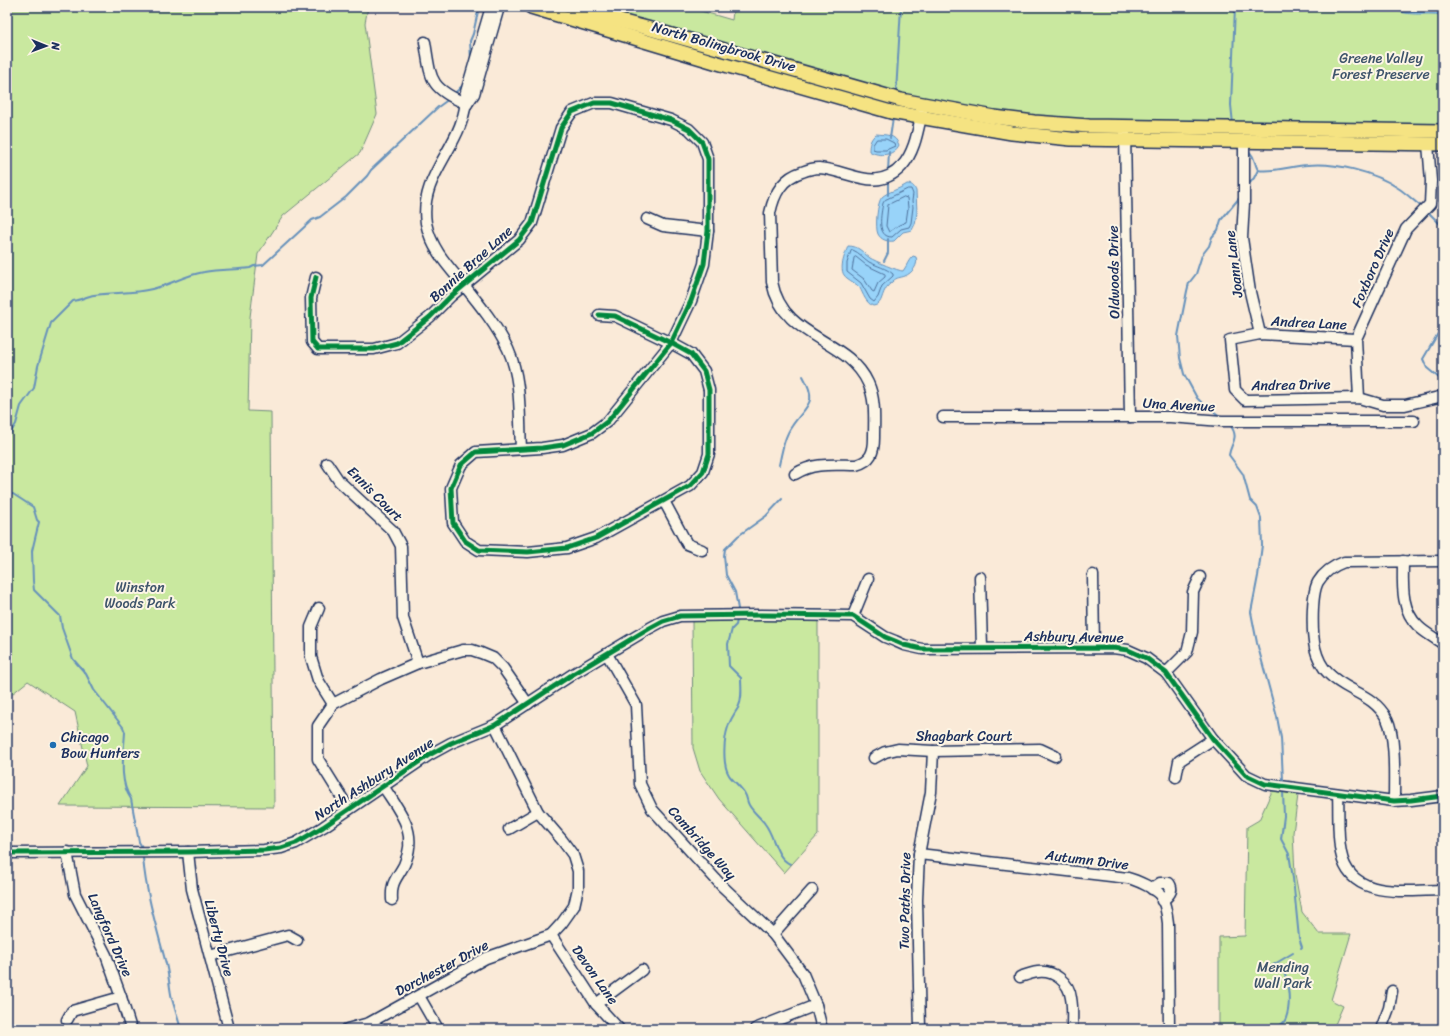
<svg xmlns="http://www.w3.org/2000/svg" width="1450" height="1036" font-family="Sriracha,sans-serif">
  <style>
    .green { fill: #c9e89f; stroke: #728c7e }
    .water { fill: #98d3f9; stroke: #6691bb }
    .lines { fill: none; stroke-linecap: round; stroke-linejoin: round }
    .shore { stroke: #4d719c; stroke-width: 1 }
    .stream { stroke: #6691bb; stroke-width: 2 }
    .minor-casing { stroke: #1b2f5e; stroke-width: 13 }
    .major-casing { stroke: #1b2f5e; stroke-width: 16 }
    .minor { stroke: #fcf5e5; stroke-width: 10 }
    .major { stroke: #f5e382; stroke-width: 13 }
    .cycleway-casing { stroke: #fcf5e5; stroke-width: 8 }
    .cycleway { stroke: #00873e; stroke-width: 5 }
    .poi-dot { fill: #1f6fb2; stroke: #fcf5e5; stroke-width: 1.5 }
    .labels { text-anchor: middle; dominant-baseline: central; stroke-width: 4; stroke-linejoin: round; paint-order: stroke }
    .street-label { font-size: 14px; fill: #1b2f5e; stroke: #fcf5e5 }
    .park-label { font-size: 14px; fill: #3e546b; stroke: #fcf5e5 }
    .poi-label { font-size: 14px; fill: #1b2f5e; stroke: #fcf5e5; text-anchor: start }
  </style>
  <rect width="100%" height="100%" fill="#faead8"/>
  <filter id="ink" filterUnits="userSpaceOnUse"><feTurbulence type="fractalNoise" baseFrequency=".025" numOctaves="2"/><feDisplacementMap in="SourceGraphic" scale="8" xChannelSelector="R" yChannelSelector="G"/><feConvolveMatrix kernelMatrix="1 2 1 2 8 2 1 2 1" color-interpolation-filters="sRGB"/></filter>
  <g filter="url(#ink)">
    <g class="green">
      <path d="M7 7H368L365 23 377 114 360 153 283 216 258 254 250 317 248 411 271 412 274 807 60 806 87 766 75 712 28 681 7 698Z"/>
      <path d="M625 7H687L732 20 733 11 729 7H1443V127L1131 122 1034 118 904 97 627 16 624 14 623 8Z"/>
      <path d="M818 619V835L784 873 719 799 700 771 693 748 692 620Z"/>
      <path d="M1272 791 1298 795 1293 833 1295 874 1302 912 1319 934H1351L1331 1000 1343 1006 1333 1029H1219V937L1245 936 1247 827 1259 820Z"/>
    </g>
    <g class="water">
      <path d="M1388 7H1443V15C1422 12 1409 18 1388 7Z"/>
      <path d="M876 134C886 135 895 134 899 145 894 156 879 157 869 151 869 145 870 139 876 134Z"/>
      <path d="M907 184C912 184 914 186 916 191L917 213 915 224 912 230 903 232 894 241C888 242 881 240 878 234 875 228 877 202 882 197 887 192 900 189 907 184Z"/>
      <path d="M848 246C859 246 862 252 870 258 875 261 898 271 903 271 907 266 908 260 913 256L916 257C919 265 912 273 905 276 900 278 897 277 893 281 891 283 886 287 885 290 881 297 882 305 873 306 866 303 863 294 860 288 857 284 852 282 847 278 837 271 845 255 848 246Z"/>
    </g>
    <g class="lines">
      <g class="shore">
        <path d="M1397 7C1410 14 1428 9 1443 11"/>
        <path d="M877 139H886L894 143 895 146 886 150H876L873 149V145Z"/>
        <path d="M908 189H911L913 194 912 201 913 207 911 223 909 227 901 229 892 237C876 237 881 214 883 203L885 200Z"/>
        <path d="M904 197 907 198 908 208 906 222 899 225 889 232 886 226 888 205Z"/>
        <path d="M853 250C860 253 863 258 869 262 877 266 886 268 893 274V276L882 286 878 297 874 302 870 299 861 283 847 272V263L851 251Z"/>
        <path d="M856 257 866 265 885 274V277L878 283 874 292 872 291 864 279 852 270 854 258Z"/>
      </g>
      <g class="stream">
        <path d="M471 61 470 41 473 34 479 7"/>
        <path d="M455 93 464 84"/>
        <path d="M896 93 901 7"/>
        <path d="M1233 124 1231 105 1235 7"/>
        <path d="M890 138 893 118"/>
        <path d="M1249 151C1256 159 1254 163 1258 170L1254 178 1249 184"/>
        <path d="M1258 170C1270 173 1293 166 1307 165 1334 162 1375 172 1398 188 1406 193 1414 201 1422 207"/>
        <path d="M888 172 889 152"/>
        <path d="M888 181V195"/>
        <path d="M1429 213 1443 227"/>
        <path d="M884 261 888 253V239"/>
        <path d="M1439 378 1427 368 1423 359 1443 325"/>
        <path d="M1220 416 1202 403 1197 398 1184 374 1180 358 1178 336 1187 291 1189 283 1196 274 1202 255 1209 246 1212 237 1218 230 1221 220 1240 197"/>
        <path d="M1230 425C1240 438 1231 442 1229 455L1243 474 1250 500 1257 507 1261 518 1262 545 1258 576 1251 612 1257 643 1277 717 1281 738 1283 780"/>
        <path d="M7 438 16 424 21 406 34 388 38 366 51 323 73 301C81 300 87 296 94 295 113 292 133 294 152 289 170 285 185 275 204 272 219 269 235 270 250 268L254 266 263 265 312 220 320 217 346 197 367 176 371 170 438 107 449 99"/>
        <path d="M779 465C782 452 784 437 792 426 806 405 819 404 803 376"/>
        <path d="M7 486 9 491 11 494H13L33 507 37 520 39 522 32 551 33 581 34 590 60 616 62 628 73 659 86 674 94 690 123 727 125 732C124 753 118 780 131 799L139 842 142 847"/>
        <path d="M738 609 735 592 726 575 724 556 725 549 738 536 766 516 782 499"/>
        <path d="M737 620 736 625 732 629 728 644 729 666 741 678C741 688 743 698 738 708 734 714 730 720 728 727 724 739 722 764 729 775 732 780 742 788 745 794 747 797 747 802 749 805 753 812 760 817 765 824 775 837 775 857 790 864"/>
        <path d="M1283 792 1284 816 1281 839 1289 854 1293 878 1299 938 1302 947 1301 948"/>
        <path d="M143 858C146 893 156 926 165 960 169 973 169 987 172 999 175 1009 178 1019 181 1029"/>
        <path d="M1275 1029C1279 1026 1285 1023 1286 1018 1291 1004 1289 983 1283 970L1273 965 1293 953"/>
      </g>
      <g class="minor-casing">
        <g id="minor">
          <path d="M491 7 466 92C468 144 418 172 426 223 431 248 447 265 463 284 480 305 497 326 508 349 522 380 519 416 521 448"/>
          <path d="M616 20V7"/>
          <path d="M425 42C431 80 429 88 467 104"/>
          <path d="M467 104 474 94 499 7"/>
          <path d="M1125 133 1130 417"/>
          <path d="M1244 141V203L1242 238 1250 292 1260 334"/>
          <path d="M647 219 663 226 708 231"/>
          <path d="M316 277 311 298 312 342 318 349H374L397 343 430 317 451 296 519 240 532 223 561 128 572 112 594 103H612L671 120 689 129 702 142 708 159V231L704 264 691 301 671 343 608 421 592 433 563 445 542 448 476 452 461 465 451 488 453 523 465 541 479 550 528 552 567 548 596 538 690 486 703 472 709 454V390L704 371 691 354 671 343 615 316 599 315"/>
          <path d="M1356 339 1260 334 1230 340 1235 390 1245 400 1359 398 1383 405H1405L1443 396"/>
          <path d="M1359 398 1356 339 1406 229 1430 204 1431 181 1428 144"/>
          <path d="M943 417H1170L1222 421H1414"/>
          <path d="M327 463 339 481 393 531 401 546 403 618 418 663"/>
          <path d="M795 474C814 462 834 465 856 465 871 461 874 452 874 438 874 420 876 400 868 383 847 337 783 340 772 282L770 213C774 194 782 178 802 172 807 170 813 168 819 168 849 170 876 194 902 166 915 152 918 129 922 112"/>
          <path d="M664 501 687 544 702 550"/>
          <path d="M1403 561C1403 583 1400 609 1418 626 1425 633 1435 638 1443 644"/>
          <path d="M1093 575 1094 648"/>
          <path d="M980 577 982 648"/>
          <path d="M319 608 311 627V657L318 680 333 704"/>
          <path d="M853 616 868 579"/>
          <path d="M607 654 636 705 640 784 652 809 721 885 773 934 803 974 816 1005 822 1029"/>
          <path d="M1166 673 1187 652 1192 632 1193 592 1200 577"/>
          <path d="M874 758 885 752 898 749 933 751 1040 749 1055 756"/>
          <path d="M1176 777 1179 761 1213 739"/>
          <path d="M383 786C400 812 419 832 404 865 396 880 391 881 392 900"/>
          <path d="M1338 794C1339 813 1337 834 1341 853 1350 901 1407 890 1443 890"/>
          <path d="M1394 801C1394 779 1396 737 1387 719 1373 693 1346 692 1328 673 1322 667 1317 656 1315 648 1312 634 1311 595 1318 582 1324 572 1333 566 1344 562L1443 561"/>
          <path d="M349 809 318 759V726L333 704 381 679 418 663 463 650H472L481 653 493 658 503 668 528 704"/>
          <path d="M509 829 538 812"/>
          <path d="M67 852 75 894 106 955 121 997 131 1029"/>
          <path d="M188 852 192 889 229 1029"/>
          <path d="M7 853 188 852 264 850 281 848 296 843 323 827 429 755 451 743 495 725 573 674 650 628 663 621 680 616 761 615 853 616 885 637 895 641 904 645 922 649 1113 648 1128 650 1146 658 1166 673 1213 739 1246 775 1265 784 1394 801 1411 800 1443 796"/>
          <path d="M919 854 1128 878C1136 880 1156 889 1161 895 1165 903 1167 914 1168 923L1169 1029"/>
          <path d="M1152 889 1160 883H1169C1174 890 1169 896 1162 901"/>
          <path d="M773 934 812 890"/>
          <path d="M551 935 596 1004 619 1029"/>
          <path d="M210 956 288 935 297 940"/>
          <path d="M1020 977C1026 975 1031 973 1038 972 1054 970 1069 982 1071 998 1073 1008 1072 1019 1072 1029"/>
          <path d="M419 996 438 1029"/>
          <path d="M596 1004 642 970"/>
          <path d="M67 1020 72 1011 121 997"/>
          <path d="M347 1029 369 1023 486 958 551 935 562 923 574 906 578 888V871L573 855 562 840 538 812 495 725"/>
          <path d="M755 1029 816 1005"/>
          <path d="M920 1029 917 900 919 854 931 792 933 751"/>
          <path d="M1381 1029 1389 1008 1392 991"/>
        </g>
      </g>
      <g class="major-casing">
        <g id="major">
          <path d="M531 7 718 63 891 112 1012 133 1071 139 1443 144"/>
          <path d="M573 7 616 20 647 28 901 100 994 117 1034 122 1089 126 1443 131"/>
        </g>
      </g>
      <use href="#minor" class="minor"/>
      <use href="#major" class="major"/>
      <g class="cycleway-casing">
        <g id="cycleway">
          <path d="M316 277 311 298 312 342 318 349H374L397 343 430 317 451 296 519 240 532 223 561 128 572 112 594 103H612L671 120 689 129 702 142 708 159V231L704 264 691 301 671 343 608 421 592 433 563 445 542 448 476 452 461 465 451 488 453 523 465 541 479 550 528 552 567 548 596 538 690 486 703 472 709 454V390L704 371 691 354 671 343 615 316 599 315"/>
          <path d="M7 853 188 852 264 850 281 848 296 843 323 827 429 755 451 743 495 725 573 674 650 628 663 621 680 616 761 615 853 616 885 637 895 641 904 645 922 649 1113 648 1128 650 1146 658 1166 673 1213 739 1246 775 1265 784 1394 801 1411 800 1443 796"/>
        </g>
      </g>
      <use href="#cycleway" class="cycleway"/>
    </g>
  </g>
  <circle class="poi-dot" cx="53" cy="745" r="4"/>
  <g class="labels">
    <g class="street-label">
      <text transform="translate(724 47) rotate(16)">North Bolingbrook Drive</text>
      <text transform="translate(471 264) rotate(-42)">Bonnie Brae Lane</text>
      <text transform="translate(1234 264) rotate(-97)">Joann Lane</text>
      <text transform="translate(1373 268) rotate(-66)">Foxboro Drive</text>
      <text transform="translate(1114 272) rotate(-91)">Oldwoods Drive</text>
      <text transform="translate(1309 323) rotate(3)">Andrea Lane</text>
      <text transform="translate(1291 385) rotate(-1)">Andrea Drive</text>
      <text transform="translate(1179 405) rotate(3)">Una Avenue</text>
      <text transform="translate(375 494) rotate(45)">Ennis Court</text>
      <text transform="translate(1074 637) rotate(1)">Ashbury Avenue</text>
      <text x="964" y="736">Shagbark Court</text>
      <text transform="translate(374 779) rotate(-33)">North Ashbury Avenue</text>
      <text transform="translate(702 843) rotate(48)">Cambridge Way</text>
      <text transform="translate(1087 860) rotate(7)">Autumn Drive</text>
      <text transform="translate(905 901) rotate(-89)">Two Paths Drive</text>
      <text transform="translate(110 935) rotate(66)">Langford Drive</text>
      <text transform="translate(219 938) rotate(75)">Liberty Drive</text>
      <text transform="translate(442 968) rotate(-28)">Dorchester Drive</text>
      <text transform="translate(595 975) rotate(55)">Devon Lane</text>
    </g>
    <g class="park-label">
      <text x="1381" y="58">Greene Valley<tspan x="1381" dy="16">Forest Preserve</tspan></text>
      <text x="140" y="587">Winston<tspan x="140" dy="16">Woods Park</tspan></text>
      <text x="1283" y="967">Mending<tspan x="1283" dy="16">Wall Park</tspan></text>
    </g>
    <g class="poi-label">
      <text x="61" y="737">Chicago<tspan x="61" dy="16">Bow Hunters</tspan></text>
    </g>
  </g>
  <rect width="1450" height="1036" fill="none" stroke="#fcf5e5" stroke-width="24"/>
  <rect x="12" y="12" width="1426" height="1012" fill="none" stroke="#1b2f5e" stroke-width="1.5" filter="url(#ink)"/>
  <g transform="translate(46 46) rotate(91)" stroke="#fcf5e5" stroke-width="3" paint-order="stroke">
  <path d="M0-3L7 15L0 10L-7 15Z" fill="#1b2f5e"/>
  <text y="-6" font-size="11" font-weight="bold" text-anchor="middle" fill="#1b2f5e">N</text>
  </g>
</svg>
